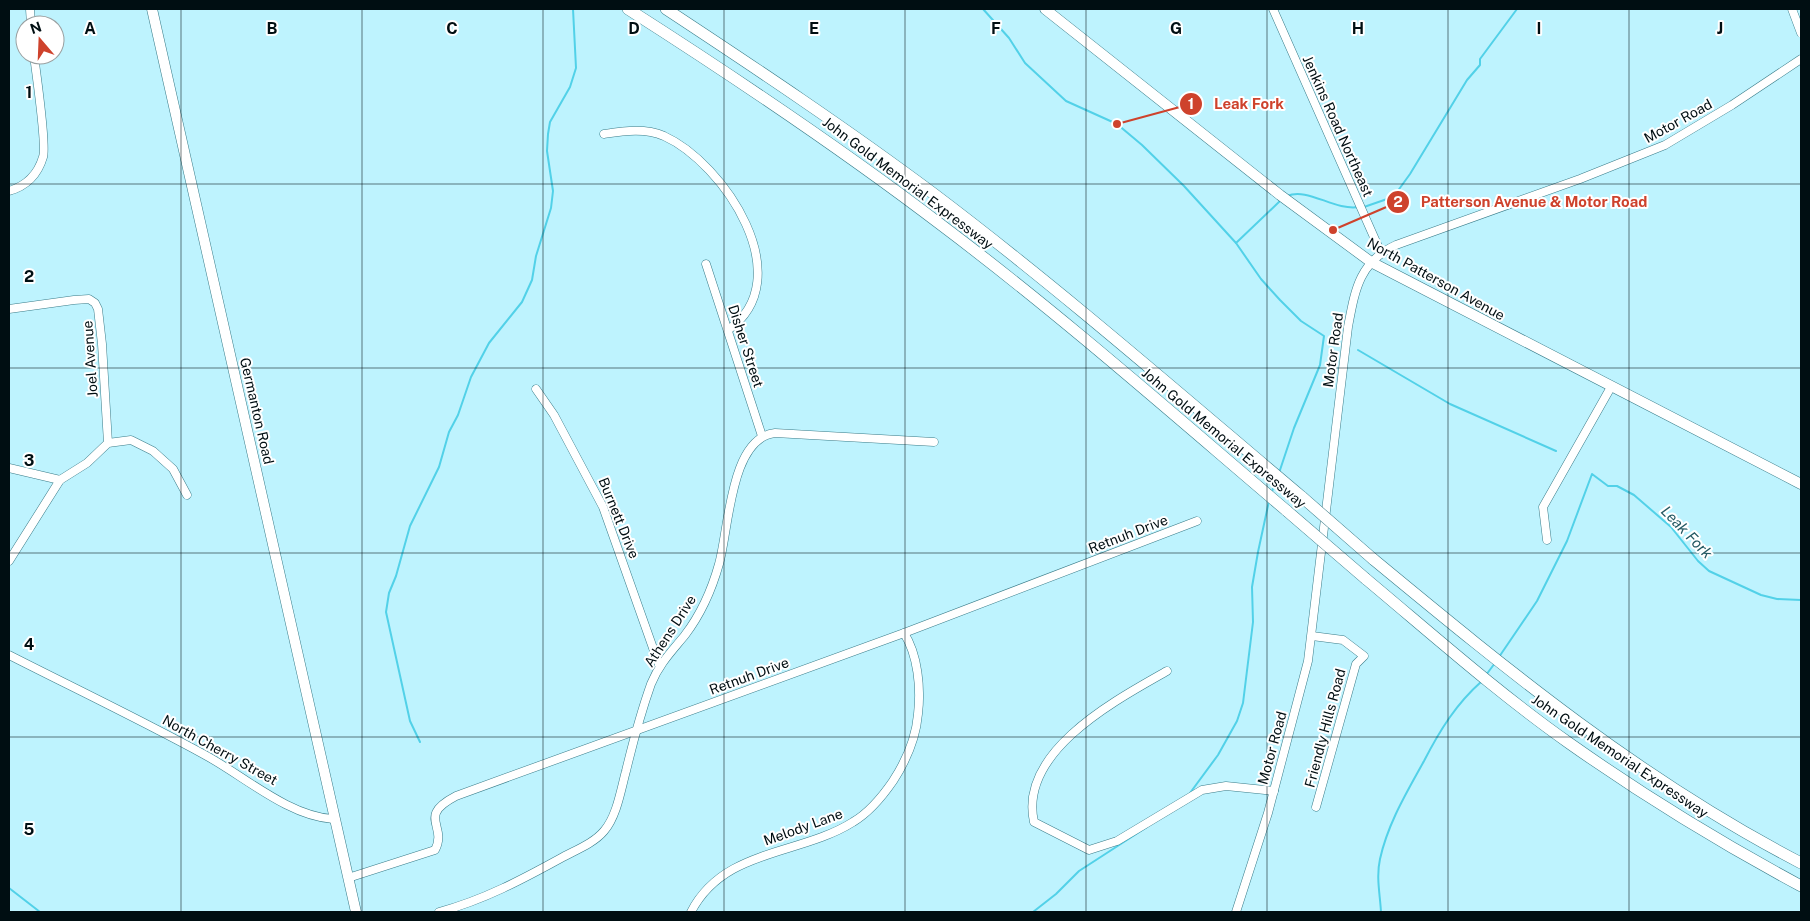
<svg xmlns="http://www.w3.org/2000/svg" width="1810" height="921" font-family="'Public Sans',sans-serif">
  <style>
    .lines { fill: none; stroke-linecap: round; stroke-linejoin: round }
    .stream { stroke: #52d1e8; stroke-width: 2 }
    .minor-casing { stroke: #397c89; stroke-width: 9 }
    .major-casing { stroke: #397c89; stroke-width: 11 }
    .highway-casing { stroke: #397c89; stroke-width: 12 }
    .minor { stroke: #fff; stroke-width: 8 }
    .major { stroke: #fff; stroke-width: 10 }
    .highway { stroke: #fff; stroke-width: 11 }
    .highway-bridge-casing { stroke: #397c89; stroke-width: 12; stroke-linecap: butt }
    .highway-bridge { stroke: #fff; stroke-width: 11 }
    .grid { fill: none; stroke: #000e12; stroke-width: 1; stroke-opacity: 0.55 }
    .labels { text-anchor: middle; dominant-baseline: central; stroke-width: 4; stroke-linejoin: round; paint-order: stroke }
    .street-label { font-size: 14px; fill: #000e12; stroke: #fff }
    .water-label { font-size: 15px; font-style: italic; fill: #245963; stroke: #fff }
    .grid-label { font-size: 16px; text-anchor: middle; font-weight: bold; fill: #000e12; stroke: #fff; stroke-width: 4; stroke-linejoin: round; paint-order: stroke }
    .leader { fill: none; stroke: #ce422c; stroke-width: 2 }
    .callout-dot { fill: #ce422c; stroke: #fff; stroke-width: 2 }
    .mark-label { font-size: 15px; text-anchor: middle; font-weight: bold; fill: #fff }
    .callout-label { font-size: 15px; text-anchor: middle; font-weight: bold; fill: #ce422c; stroke: #fff; stroke-width: 4; stroke-linejoin: round; paint-order: stroke }
  </style>
  <rect width="100%" height="100%" fill="#bef3fe"/>
  <g class="lines">
    <g class="stream">
      <path d="M983 9 1009 38 1025 63 1066 101 1117 124 1142 145 1184 186 1236 243 1261 279 1280 300 1301 321 1324 336 1320 365 1294 428 1279 473"/>
      <path d="M1287 196C1308 187 1334 211 1359 207"/>
      <path d="M1364 207 1390 198 1397 192 1410 174 1467 80 1480 65V59L1517 9"/>
      <path d="M1236 243 1281 200"/>
      <path d="M1358 350 1450 404 1556 451"/>
      <path d="M1272 492 1275 480"/>
      <path d="M1499 657 1537 601 1567 541 1592 474 1608 486H1617L1634 495 1671 527 1698 561 1709 571 1761 595 1777 599 1801 600"/>
      <path d="M1486 675 1495 663"/>
      <path d="M420 742 410 721 386 612 389 593 396 576 410 526 439 467 449 432 458 415 471 377 489 343 522 302 532 280 536 256 551 208 553 191 547 151 548 134 550 122 570 87 576 68 573 9"/>
      <path d="M1190 793 1218 755 1237 721 1243 703 1253 622 1252 587 1258 552 1269 501"/>
      <path d="M9 888 40 912"/>
      <path d="M1033 912 1056 894 1079 871 1147 827"/>
      <path d="M1381 912C1380 894 1376 877 1380 859 1388 823 1407 792 1424 761 1440 730 1456 704 1482 681"/>
    </g>
    <g class="minor-casing">
      <g id="minor">
        <path d="M30 9 31 25"/>
        <path d="M1273 9 1381 253"/>
        <path d="M1792 9 1801 33"/>
        <path d="M604 134C625 131 645 128 664 136 724 163 801 279 728 330"/>
        <path d="M9 191C26 186 38 174 43 157 47 145 36 73 34 55"/>
        <path d="M706 264 762 436"/>
        <path d="M9 309 74 300 89 299 95 303 98 309 102 344 108 443"/>
        <path d="M536 389 554 415 603 507 659 665"/>
        <path d="M9 468 60 480"/>
        <path d="M1547 540 1543 507 1611 387"/>
        <path d="M9 561 60 480 87 463 108 443 131 440 153 451 173 469 187 495"/>
        <path d="M1312 636 1343 640 1364 656 1356 664 1316 807"/>
        <path d="M9 655C74 688 141 720 205 755 244 776 288 816 333 819"/>
        <path d="M1167 671C1118 699 1018 751 1034 822L1089 850 1117 841 1202 790 1226 786 1274 791"/>
        <path d="M348 878 435 850C448 825 416 817 456 796L904 633 1197 521"/>
        <path d="M439 912C484 900 523 879 563 857 576 850 594 843 604 831 617 816 621 789 626 771 633 742 641 712 651 684 659 664 672 651 685 635 701 614 712 589 719 564 729 529 730 438 775 433L934 442"/>
        <path d="M691 912C724 848 799 856 853 822 870 812 882 797 893 781 906 761 916 738 918 714 921 688 918 655 904 633"/>
        <path d="M1236 912 1268 813 1308 661 1348 327C1355 290 1359 262 1396 245L1580 179 1665 145 1732 105 1801 59"/>
      </g>
    </g>
    <g class="major-casing">
      <g id="major">
        <path d="M152 9 356 912"/>
        <path d="M1045 9 1280 195 1371 262 1801 484"/>
      </g>
    </g>
    <g class="highway-casing">
      <g id="highway">
        <path d="M628 9C736 78 842 149 944 227 1062 316 1174 415 1287 511"/>
        <path d="M666 9C757 69 847 129 934 194 1061 290 1181 395 1302 497"/>
        <path d="M1373 559C1511 673 1641 780 1801 863"/>
        <path d="M1366 579C1433 635 1498 693 1569 743 1644 796 1721 843 1801 886"/>
      </g>
    </g>
    <use href="#minor" class="minor"/>
    <use href="#major" class="major"/>
    <use href="#highway" class="highway"/>
    <g class="highway-bridge-casing">
      <g id="highway-bridge">
        <path d="M1302 497 1373 559"/>
        <path d="M1287 511 1366 579"/>
      </g>
    </g>
    <use href="#highway-bridge" class="highway-bridge"/>
  </g>
  <path class="grid" d="M181 9V912M362 9V912M543 9V912M724 9V912M905 9V912M1086 9V912M1267 9V912M1448 9V912M1629 9V912M9 184H1801M9 368H1801M9 553H1801M9 737H1801"/>
  <g class="labels">
    <g class="street-label">
      <text transform="translate(1678 121) rotate(-29)">Motor Road</text>
      <text transform="translate(1338 126) rotate(66)">Jenkins Road Northeast</text>
      <text transform="translate(908 183) rotate(37)">John Gold Memorial Expressway</text>
      <text transform="translate(1436 279) rotate(29)">North Patterson Avenue</text>
      <text transform="translate(746 346) rotate(72)">Disher Street</text>
      <text transform="translate(1333 350) rotate(-82)">Motor Road</text>
      <text transform="translate(90 359) rotate(-94)">Joel Avenue</text>
      <text transform="translate(257 411) rotate(77)">Germanton Road</text>
      <text transform="translate(1224 438) rotate(40)">John Gold Memorial Expressway</text>
      <text transform="translate(619 518) rotate(68)">Burnett Drive</text>
      <text transform="translate(1128 534) rotate(-21)">Retnuh Drive</text>
      <text transform="translate(670 631) rotate(-57)">Athens Drive</text>
      <text transform="translate(749 676) rotate(-20)">Retnuh Drive</text>
      <text transform="translate(1325 728) rotate(-75)">Friendly Hills Road</text>
      <text transform="translate(1272 748) rotate(-75)">Motor Road</text>
      <text transform="translate(220 750) rotate(29)">North Cherry Street</text>
      <text transform="translate(1620 756) rotate(34)">John Gold Memorial Expressway</text>
      <text transform="translate(803 827) rotate(-20)">Melody Lane</text>
    </g>
    <g class="water-label">
      <text transform="translate(1687 532) rotate(46)">Leak Fork</text>
    </g>
  </g>
  <g class="grid-label">
    <text x="90" y="34">A</text>
    <text x="272" y="34">B</text>
    <text x="452" y="34">C</text>
    <text x="634" y="34">D</text>
    <text x="814" y="34">E</text>
    <text x="996" y="34">F</text>
    <text x="1176" y="34">G</text>
    <text x="1358" y="34">H</text>
    <text x="1539" y="34">I</text>
    <text x="1720" y="34">J</text>
    <text x="29" y="98">1</text>
    <text x="29" y="282">2</text>
    <text x="29" y="466">3</text>
    <text x="29" y="650">4</text>
    <text x="29" y="835">5</text>
  </g>
  <path class="leader" d="M1117 124L1191 104M1333 230L1398 202"/>
  <g class="callout-dot">
    <circle cx="1117" cy="124" r="5"/>
    <circle cx="1333" cy="230" r="5"/>
    <circle cx="1191" cy="104" r="12"/>
    <circle cx="1398" cy="202" r="12"/>
  </g>
  <g class="mark-label">
    <text x="1191" y="109">1</text>
    <text x="1398" y="207">2</text>
  </g>
  <g class="callout-label">
    <text x="1249" y="109">Leak Fork</text>
    <text x="1534" y="207">Patterson Avenue &amp; Motor Road</text>
  </g>
  <rect width="1810" height="921" fill="none" stroke="#000e12" stroke-width="20"/>
  <g transform="translate(40 40) rotate(341)"><circle r="24" fill="#ffffff" stroke="#999fa0"/>
  <path d="M0-4L9 19L0 12L-9 19Z" fill="#ce422c"/>
  <text y="-8" font-size="14" font-weight="bold" text-anchor="middle" fill="#000e12">N</text>
  </g>
</svg>
